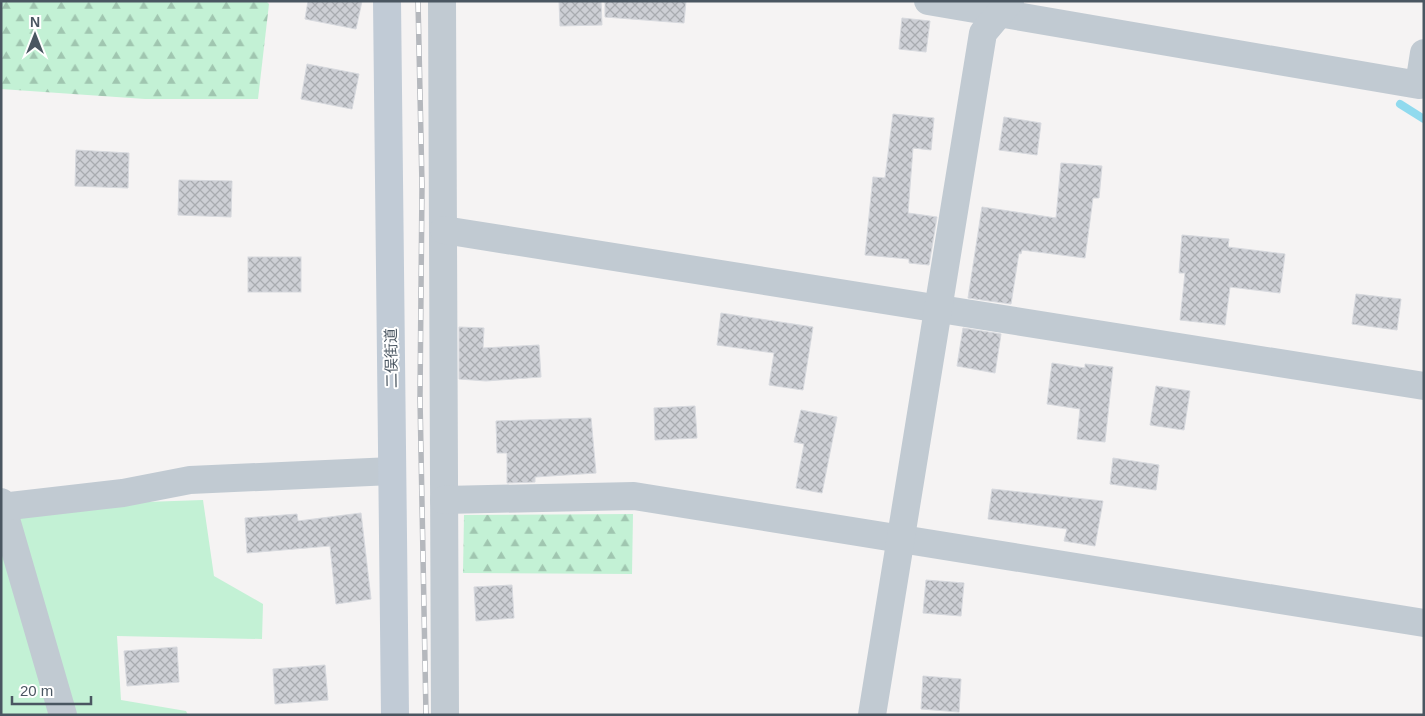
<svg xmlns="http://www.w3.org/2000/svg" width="1425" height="716" font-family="Helvetica,'Noto Sans JP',sans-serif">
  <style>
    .green { fill: #c3f1d5 }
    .forest { fill: url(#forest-firs) }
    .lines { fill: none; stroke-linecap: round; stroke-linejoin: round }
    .stream { stroke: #90daee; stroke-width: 8 }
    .building { fill: url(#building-cross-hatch); stroke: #d7d9de }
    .street { stroke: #c1cad2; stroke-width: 28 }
    .secondary { stroke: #c1cbd6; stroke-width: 28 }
    .rail-casing { stroke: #b5b8bd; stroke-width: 5.5 }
    .rail { stroke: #fff; stroke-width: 4; stroke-dasharray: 11; stroke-linecap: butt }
    .labels { text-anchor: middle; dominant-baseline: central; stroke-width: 4; stroke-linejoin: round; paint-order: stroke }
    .street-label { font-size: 15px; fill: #4a5661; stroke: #fff }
  </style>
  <defs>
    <pattern id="forest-firs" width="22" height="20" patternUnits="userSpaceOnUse" patternTransform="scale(1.25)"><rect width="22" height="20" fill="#c3f1d5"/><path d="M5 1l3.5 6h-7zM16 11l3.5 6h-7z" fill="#a0c6b0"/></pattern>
    <pattern id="building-cross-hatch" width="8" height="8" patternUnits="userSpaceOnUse" patternTransform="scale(1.25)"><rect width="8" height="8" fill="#cdcfd5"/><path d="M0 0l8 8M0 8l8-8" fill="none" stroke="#a8abb0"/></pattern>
  </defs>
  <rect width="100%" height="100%" fill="#f5f3f3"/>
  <path class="green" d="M203 500 214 576 263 604 262 639 117 636 121 700 186 711 188 715H1V507Z"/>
  <g class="forest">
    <path d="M1 1H266L269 4 258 99H145L1 89Z"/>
    <path d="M633 514 632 574 463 573 464 515Z"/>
  </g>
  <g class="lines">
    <path class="stream" d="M1400 104 1424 119"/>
  </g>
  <g class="building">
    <path d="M308 1H362L356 29 305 19Z"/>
    <path d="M559 1H601L602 25 560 26Z"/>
    <path d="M605 1H686L684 23 605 17Z"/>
    <path d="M902 18 930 21 926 52 899 49Z"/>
    <path d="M307 64 359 74 352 109 301 99Z"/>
    <path d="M893 114 934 118 931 150 913 148 908 213 937 217 929 265 909 263V259L865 255 873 177 885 178Z"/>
    <path d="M1004 117 1041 123 1037 155 999 150Z"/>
    <path d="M76 150 129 153 128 188 75 186Z"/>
    <path d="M1061 163 1102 166 1099 198H1093L1085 258 1022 250 1021 254 1019 253 1011 304 968 298 982 207 1056 218Z"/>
    <path d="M179 180 232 181 231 217 178 215Z"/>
    <path d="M1182 235 1229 239 1228 247 1285 254 1280 293 1230 287 1225 325 1180 320 1185 273H1179Z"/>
    <rect x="248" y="257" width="53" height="35"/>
    <path d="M1356 294 1401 299 1397 330 1352 324Z"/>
    <path d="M721 313 813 327 803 390 769 385 774 353 717 345Z"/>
    <path d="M459 327 484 328 483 348 539 345 541 377 486 381 459 379Z"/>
    <path d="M963 328 1001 334 995 373 957 366Z"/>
    <path d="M1052 363 1085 368V364L1113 367 1105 442 1077 439 1080 409 1047 404Z"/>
    <path d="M1156 386 1190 391 1184 430 1150 425Z"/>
    <path d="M695 406 697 438 655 440 654 408Z"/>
    <path d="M801 410 837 417 822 493 796 488 804 444 794 442Z"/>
    <path d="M591 418 596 473 535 477V482L507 483V453H497L496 421Z"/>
    <path d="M1113 458 1159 465 1156 490 1110 484Z"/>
    <path d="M992 489 1103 501 1095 546 1064 541 1067 529 988 519Z"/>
    <path d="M361 513 371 599 336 604 330 546 247 553 245 518 297 514 298 521Z"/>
    <path d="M926 580 964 583 961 616 923 613Z"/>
    <path d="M512 585 514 618 476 621 474 587Z"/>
    <path d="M177 647 179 682 127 686 124 651Z"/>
    <path d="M325 665 328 700 275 704 273 669Z"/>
    <path d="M923 676 961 679 959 712 921 709Z"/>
  </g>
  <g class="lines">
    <g class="street">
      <path d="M442 1 445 715"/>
      <path d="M928 1 1419 85 1424 53"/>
      <path d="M444 230 1424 386"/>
      <path d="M444 500 634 496 1424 623"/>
      <path d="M1 502 63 715"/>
      <path d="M1 507 123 493 190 480 392 471"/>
      <path d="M872 715 983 33 1010 1"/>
    </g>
    <path class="secondary" d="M387 1 395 715"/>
    <g class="rail-casing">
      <path id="rail" d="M418 1 422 185 420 398 426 715"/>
    </g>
    <use href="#rail" class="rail"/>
  </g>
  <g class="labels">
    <g class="street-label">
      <text transform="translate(391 358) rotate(-91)">二俣街道</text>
    </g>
  </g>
  <rect width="1425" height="716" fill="none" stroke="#4a5661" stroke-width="5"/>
  <g transform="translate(35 35)" stroke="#ffffff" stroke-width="4" paint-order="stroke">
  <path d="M0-4L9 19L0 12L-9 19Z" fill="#4a5661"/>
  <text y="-8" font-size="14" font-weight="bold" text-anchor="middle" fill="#4a5661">N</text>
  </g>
  <path d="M12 696v8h79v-8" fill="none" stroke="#4a5661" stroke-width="2.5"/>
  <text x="20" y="696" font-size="15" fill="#4a5661" stroke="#ffffff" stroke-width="4" paint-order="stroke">20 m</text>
</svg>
